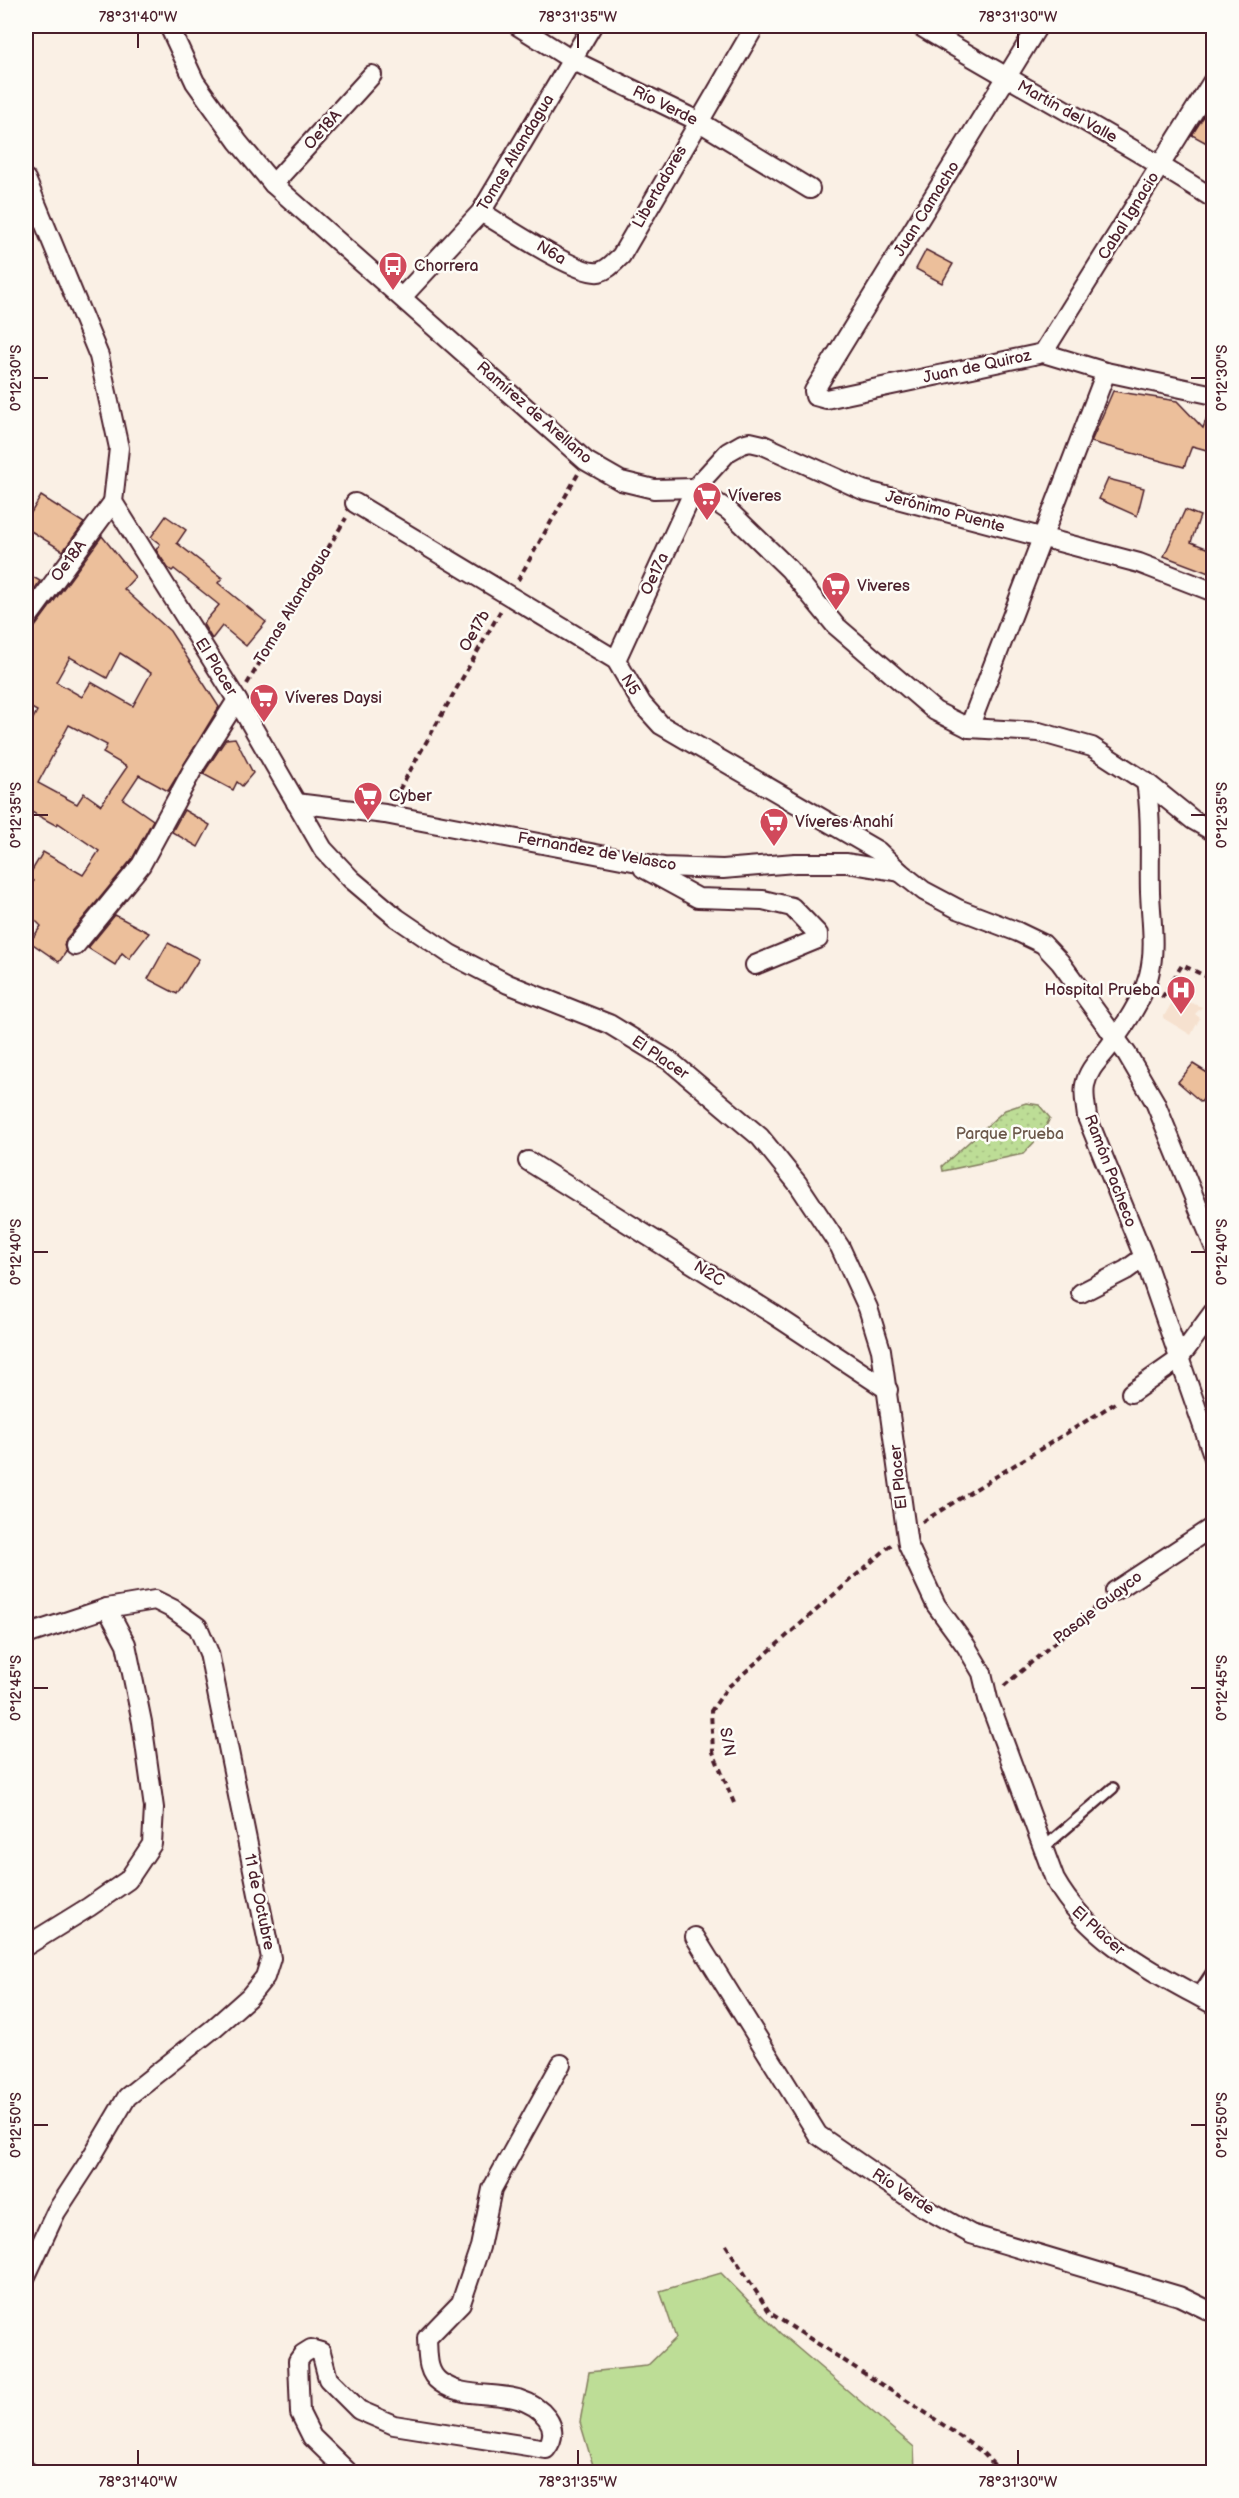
<svg xmlns="http://www.w3.org/2000/svg" width="1239" height="2498" font-family="'Balsamiq Sans',sans-serif">
  <style>
    .built { fill: #f6e1cf }
    .grass { fill: #bddd96; stroke: #847e60; stroke-width: 1.5 }
    .park { fill: url(#park-dots); stroke: #847e60; stroke-width: 1.5 }
    .building { fill: #ecbf9b; stroke: #4a1f2b; stroke-width: 1.5; fill-rule: evenodd }
    .lines { fill: none; stroke-linecap: round; stroke-linejoin: round }
    .service-casing { stroke: #4a1f2b; stroke-width: 14 }
    .minor-casing { stroke: #4a1f2b; stroke-width: 22 }
    .path { stroke: #4a1f2b; stroke-width: 4; stroke-dasharray: 6 4.5; stroke-linecap: butt }
    .service { stroke: #fdfcf7; stroke-width: 9 }
    .minor { stroke: #fdfcf7; stroke-width: 18 }
    .ticks { fill: none; stroke: #4a1f2b; stroke-width: 2 }
    .labels { text-anchor: middle; dominant-baseline: central; stroke-width: 5; stroke-linejoin: round; paint-order: stroke }
    .street-label { font-size: 16px; fill: #4a1f2b; stroke: #fdfcf7 }
    .poi-label { font-size: 16px; fill: #4a1f2b; stroke: #fdfcf7; text-anchor: start }
    .park-label { font-size: 16px; fill: #6c584b; stroke: #fdfcf7 }
    .neatline { fill: none; stroke: #4a1f2b; stroke-width: 2 }
    .ticks-label { font-size: 15px; text-anchor: middle; fill: #4a1f2b }
  </style>
  <defs>
    <pattern id="park-dots" width="8" height="8" patternUnits="userSpaceOnUse" patternTransform="scale(1.5)"><rect width="8" height="8" fill="#bddd96"/><path d="M2 2h.1M6 6h.1" fill="none" stroke="#a4bd81" stroke-width="1.8" stroke-linecap="round"/></pattern>
  </defs>
  <rect width="100%" height="100%" fill="#faf0e5"/>
  <filter id="ink" filterUnits="userSpaceOnUse"><feTurbulence type="fractalNoise" baseFrequency=".0167" numOctaves="2"/><feDisplacementMap in="SourceGraphic" scale="12" xChannelSelector="R" yChannelSelector="G"/><feConvolveMatrix kernelMatrix="1 2 1 2 8 2 1 2 1" color-interpolation-filters="sRGB"/></filter>
  <g filter="url(#ink)">
    <path class="built" d="M1175 997 1202 1007 1195 1014 1200 1018 1191 1035 1163 1018Z"/>
    <path class="grass" d="M721 2273 780 2333 914 2447 915 2472H595L580 2422 589 2372 647 2366 676 2338 660 2291Z"/>
    <path class="park" d="M1026 1103 1039 1105 1050 1118 1042 1134 1023 1154 943 1171 942 1166 1005 1110Z"/>
    <g class="building">
      <path d="M1204 116 1214 121V147L1192 135Z"/>
      <path d="M926 250 953 264 942 283 916 269Z"/>
      <path d="M1113 391 1177 401 1203 428 1211 406H1214V452L1192 446 1184 467 1091 442Z"/>
      <path d="M1108 479 1144 488 1137 516 1099 499Z"/>
      <path d="M41 496 84 523 63 551 26 528V521Z"/>
      <path d="M1185 510 1200 516 1191 542 1214 551V575L1164 556Z"/>
      <path d="M166 516 186 530 177 543 222 578 218 583 266 622 246 646 222 626 212 639 203 624 219 605 174 569 172 571 168 568 156 550 160 544 151 537Z"/>
      <path d="M102 536 135 577 124 589 170 631 219 707 168 791 139 775 123 799 153 820 132 859 66 939 64 945 66 952 59 962 30 942 41 926 26 911V890L34 881 28 877 43 852 83 875 99 851 58 823 57 826 26 809V732L37 711 26 705V631L35 627ZM120 653 151 673 133 706 91 682 82 697 56 682 70 657 107 678ZM69 725 107 745 103 753 127 767 101 805 84 793 77 804 38 783Z"/>
      <path d="M26 573 40 581 26 602Z"/>
      <path d="M235 738 253 773 242 786 237 782 233 790 203 774 226 739Z"/>
      <path d="M184 810 210 825 198 847 172 832Z"/>
      <path d="M115 915 149 933 129 959 122 953 115 965 88 948Z"/>
      <path d="M168 943 199 959 177 994 148 979Z"/>
      <path d="M1193 1064 1214 1077V1085L1201 1102 1178 1082Z"/>
    </g>
    <g class="lines">
      <g class="service-casing">
        <g id="service">
          <path d="M1042 1849 1113 1788"/>
          <path d="M1196 1996 1214 1969"/>
        </g>
      </g>
      <g class="minor-casing">
        <g id="minor">
          <path d="M169 26 195 82 238 142 273 184 586 461 621 481 654 489 695 488 729 511 789 569 835 625 935 711 969 728 1039 732 1092 747 1146 782 1193 820 1214 832"/>
          <path d="M518 26 572 60 698 121 810 189"/>
          <path d="M920 26C1017 85 1118 137 1214 199"/>
          <path d="M1038 26 814 391 815 396 826 399 1043 353 1106 372 1214 395"/>
          <path d="M26 179 99 356 119 448 113 502 237 700 323 849 351 879 397 918 450 954 508 984 609 1024 670 1061 760 1137 798 1184 840 1247 868 1308 881 1350 908 1545 936 1605 966 1646 982 1673 988 1699 1055 1880C1090 1942 1153 1971 1214 2005"/>
          <path d="M273 184 372 75"/>
          <path d="M481 212C503 225 578 276 599 272 608 270 614 262 621 256L755 26"/>
          <path d="M402 297 481 212 592 26"/>
          <path d="M1043 353 1214 79"/>
          <path d="M355 503 616 660 642 704 661 725 878 851 900 872 924 891 958 909 1018 932 1043 944 1060 962 1127 1054 1155 1102 1214 1246"/>
          <path d="M26 620 113 502"/>
          <path d="M616 660 695 488 728 452 742 444 750 442 763 445 863 490 1139 563 1214 592"/>
          <path d="M969 728 1106 372"/>
          <path d="M1146 782C1152 819 1149 855 1150 892 1151 920 1156 948 1149 975 1142 1001 1125 1025 1109 1047 1100 1059 1088 1069 1085 1085 1083 1095 1086 1106 1087 1117L1144 1257 1214 1458"/>
          <path d="M296 803 385 814 664 867 723 869 795 863H847L900 872"/>
          <path d="M643 868 698 898 763 900 792 907 818 934V939L755 965"/>
          <path d="M75 946 141 865 193 769 237 700"/>
          <path d="M528 1161 773 1314 888 1390"/>
          <path d="M1081 1293 1126 1270 1144 1257"/>
          <path d="M1131 1393 1178 1360 1214 1311"/>
          <path d="M1115 1591 1214 1526"/>
          <path d="M26 1635 107 1608 155 1600 173 1609 198 1627 209 1653 271 1958 265 1977 249 1997 214 2028 127 2097 88 2163 56 2212 26 2276"/>
          <path d="M695 1937 818 2135 921 2206 971 2234 1179 2296 1214 2313"/>
          <path d="M26 1946 89 1907 128 1880 152 1844 154 1808 142 1722 126 1644 107 1608"/>
          <path d="M26 2470 28 2472"/>
          <path d="M348 2472 312 2437 300 2413 298 2361 303 2354 311 2349 321 2352 328 2379 359 2410 394 2425 546 2449C564 2426 540 2406 518 2399 493 2392 462 2398 440 2382 426 2372 428 2354 427 2338L461 2303 480 2247 492 2189 561 2064"/>
        </g>
      </g>
      <g class="path">
        <path d="M518 580 578 474"/>
        <path d="M247 684 346 518"/>
        <path d="M394 799 501 610"/>
        <path d="M1162 998 1182 965 1214 980"/>
        <path d="M922 1522 1117 1402"/>
        <path d="M1004 1686 1103 1601"/>
        <path d="M734 1803 713 1752 711 1711 727 1688 892 1544"/>
        <path d="M726 2245 770 2313 929 2415 982 2452 1001 2472"/>
      </g>
      <use href="#service" class="service"/>
      <use href="#minor" class="minor"/>
    </g>
  </g>
  <path class="ticks" d="M138 33V48M578 33V48M1018 33V48M33 378H48M1191 378H1206M33 815H48M1191 815H1206M33 1252H48M1191 1252H1206M33 1688H48M1191 1688H1206M33 2125H48M1191 2125H1206M138 2450V2465M578 2450V2465M1018 2450V2465"/>
  <defs>
    <g id="bus-pin" transform="scale(1.5)"><path d="M0 17L-7.5 6A9.5 9.5 0 1 1 7.5 6Z" fill="#d1495b" stroke="#fdfcf7"/><path d="M-5-6H5V4H4V6H2V4H-2V6H-4V4H-5ZM-3.5-4V0h7V-4ZM-3.5 1.2v1.5H-2V1.2ZM2 1.2v1.5H3.5V1.2Z" fill="#fff"/></g>
    <g id="supermarket-pin" transform="scale(1.5)"><path d="M0 17L-7.5 6A9.5 9.5 0 1 1 7.5 6Z" fill="#d1495b" stroke="#fdfcf7"/><path d="M-6-5.5h2.5l.6 2H6L4.5 2H-2.5L-4.4-4H-6ZM-1.5 3.2a1.3 1.3 0 1 0 .1 0ZM3 3.2a1.3 1.3 0 1 0 .1 0Z" fill="#fff"/></g>
    <g id="hospital-pin" transform="scale(1.5)"><path d="M0 17L-7.5 6A9.5 9.5 0 1 1 7.5 6Z" fill="#d1495b" stroke="#fdfcf7"/><path d="M-5-5h3v3.5h4V-5h3V5h-3V1.5h-4V5h-3Z" fill="#fff"/></g>
  </defs>
  <g fill-rule="evenodd">
    <use href="#bus-pin" x="393" y="266"/>
    <use href="#supermarket-pin" x="707" y="496"/>
    <use href="#supermarket-pin" x="836" y="586"/>
    <use href="#supermarket-pin" x="264" y="698"/>
    <use href="#supermarket-pin" x="368" y="796"/>
    <use href="#supermarket-pin" x="774" y="822"/>
    <use href="#hospital-pin" x="1181" y="990"/>
  </g>
  <g class="labels">
    <g class="street-label">
      <text transform="translate(665 106) rotate(26)">Río Verde</text>
      <text transform="translate(1067 112) rotate(29)">Martín del Valle</text>
      <text transform="translate(323 130) rotate(-48)">Oe18A</text>
      <text transform="translate(516 153) rotate(-59)">Tomas Altandagua</text>
      <text transform="translate(660 187) rotate(-60)">Libertadores</text>
      <text transform="translate(927 209) rotate(-58)">Juan Camacho</text>
      <text transform="translate(1129 216) rotate(-58)">Cabal Ignacio</text>
      <text transform="translate(551 253) rotate(31)">N6a</text>
      <text transform="translate(977 367) rotate(-12)">Juan de Quiroz</text>
      <text transform="translate(534 413) rotate(41)">Ramírez de Arellano</text>
      <text transform="translate(945 512) rotate(15)">Jerónimo Puente</text>
      <text transform="translate(69 561) rotate(-53)">Oe18A</text>
      <text transform="translate(655 574) rotate(-65)">Oe17a</text>
      <text transform="translate(293 606) rotate(-59)">Tomas Altandagua</text>
      <text transform="translate(475 631) rotate(-60)">Oe17b</text>
      <text transform="translate(216 667) rotate(58)">El Placer</text>
      <text transform="translate(630 685) rotate(59)">N5</text>
      <text transform="translate(597 852) rotate(10)">Fernandez de Velasco</text>
      <text transform="translate(660 1058) rotate(34)">El Placer</text>
      <text transform="translate(1110 1171) rotate(69)">Ramón Pacheco</text>
      <text transform="translate(709 1274) rotate(32)">N2C</text>
      <text transform="translate(899 1477) rotate(-96)">El Placer</text>
      <text transform="translate(1098 1608) rotate(-38)">Pasaje Guayco</text>
      <text transform="translate(727 1742) rotate(80)">S/N</text>
      <text transform="translate(259 1902) rotate(78)">11 de Octubre</text>
      <text transform="translate(1098 1931) rotate(42)">El Placer</text>
      <text transform="translate(903 2192) rotate(33)">Río Verde</text>
    </g>
    <g class="poi-label">
      <text x="414" y="266">Chorrera</text>
      <text x="728" y="496">Víveres</text>
      <text x="857" y="586">Viveres</text>
      <text x="285" y="698">Víveres Daysi</text>
      <text x="389" y="796">Cyber</text>
      <text x="795" y="822">Víveres Anahí</text>
      <text x="1160" y="990" text-anchor="end">Hospital Prueba</text>
    </g>
    <g class="park-label">
      <text x="1010" y="1134">Parque Prueba</text>
    </g>
  </g>
  <rect width="1239" height="2498" fill="none" stroke="#fdfcf7" stroke-width="66"/>
  <rect x="33" y="33" width="1173" height="2432" class="neatline"/>
  <g class="ticks-label">
    <text x="138" y="22">78°31'40"W</text>
    <text x="578" y="22">78°31'35"W</text>
    <text x="1018" y="22">78°31'30"W</text>
    <text transform="translate(16 378) rotate(-90)" y="5">0°12'30"S</text>
    <text transform="translate(1222 378) rotate(-90)" y="5">0°12'30"S</text>
    <text transform="translate(16 815) rotate(-90)" y="5">0°12'35"S</text>
    <text transform="translate(1222 815) rotate(-90)" y="5">0°12'35"S</text>
    <text transform="translate(16 1252) rotate(-90)" y="5">0°12'40"S</text>
    <text transform="translate(1222 1252) rotate(-90)" y="5">0°12'40"S</text>
    <text transform="translate(16 1688) rotate(-90)" y="5">0°12'45"S</text>
    <text transform="translate(1222 1688) rotate(-90)" y="5">0°12'45"S</text>
    <text transform="translate(16 2125) rotate(-90)" y="5">0°12'50"S</text>
    <text transform="translate(1222 2125) rotate(-90)" y="5">0°12'50"S</text>
    <text x="138" y="2487">78°31'40"W</text>
    <text x="578" y="2487">78°31'35"W</text>
    <text x="1018" y="2487">78°31'30"W</text>
  </g>
</svg>
